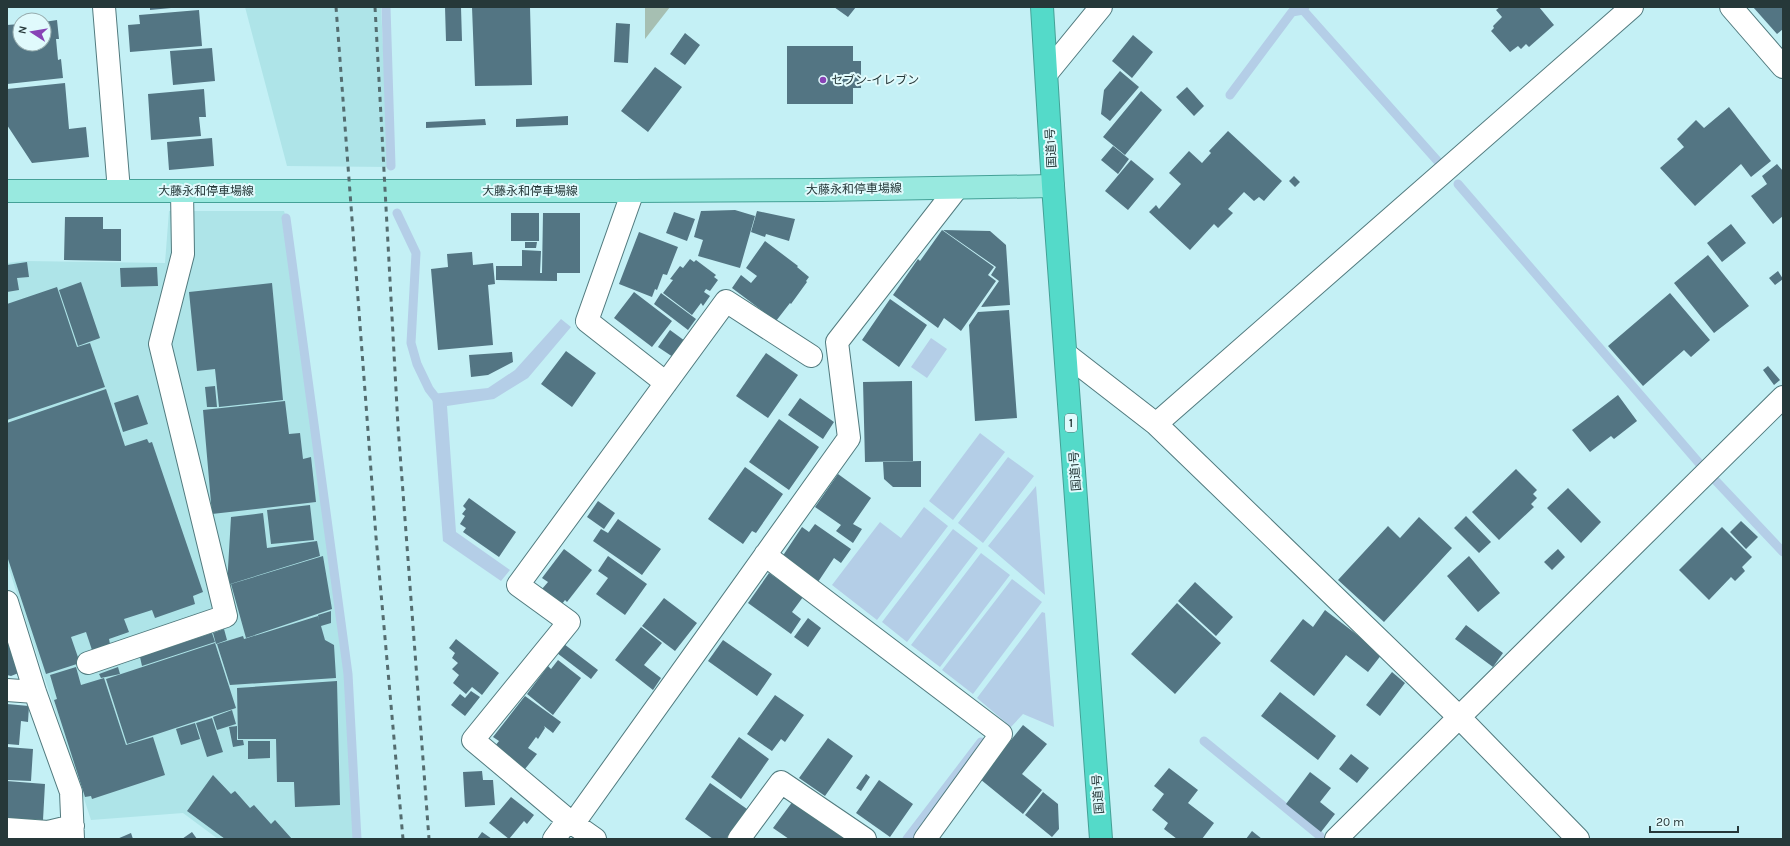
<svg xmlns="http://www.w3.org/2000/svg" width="1790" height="846" font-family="Karla,'Noto Sans JP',sans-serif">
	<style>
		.built { fill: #aee4e8 }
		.green { fill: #a6bfb2 }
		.water { fill: #b4cee7 }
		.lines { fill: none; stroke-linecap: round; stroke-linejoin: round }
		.stream { stroke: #b4cee7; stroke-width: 9 }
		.building { fill: #537583 }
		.minor-casing { stroke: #517a7e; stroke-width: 24 }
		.major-casing { stroke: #44a197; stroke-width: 24 }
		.highway-casing { stroke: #44a197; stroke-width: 24 }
		.minor { stroke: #fff; stroke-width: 22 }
		.major { stroke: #98e9df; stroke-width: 22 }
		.highway { stroke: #54dac9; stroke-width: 22 }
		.rail { stroke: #546d70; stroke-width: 3; stroke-dasharray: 5 5; stroke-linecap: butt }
		.poi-dot { fill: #8843b6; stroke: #e0fafc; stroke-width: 1.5 }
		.labels { text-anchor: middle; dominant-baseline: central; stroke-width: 4; stroke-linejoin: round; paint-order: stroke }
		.shield { fill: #e0fafc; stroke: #5e7274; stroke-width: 1 }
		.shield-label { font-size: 11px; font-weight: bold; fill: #263839 }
		.poi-label { font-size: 12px; fill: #263839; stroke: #e0fafc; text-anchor: start }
		.street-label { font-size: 12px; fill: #263839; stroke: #e0fafc }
	</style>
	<rect width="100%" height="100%" fill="#c4f0f5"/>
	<path class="built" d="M245,7H381L389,167L287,166Z
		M169,211H284L286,218L348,674L357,839H218L183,813L91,820L7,563V263L25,261L165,263Z"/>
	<path class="green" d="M645,7H670L645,39Z"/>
	<path class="water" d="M561,319L571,327L528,378L494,399L447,406L456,532L510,570L501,581L443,541L432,394L488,388L515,370Z
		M931,338L947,349L927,378L911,367Z
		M980,433L1005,452L953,520L929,501Z
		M1008,457L1034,476L983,543L958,523Z
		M1036,486L1045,595L988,546Z
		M924,507L948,526L877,620L832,585L880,522L901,538Z
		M953,529L978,548L907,642L882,622Z
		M981,553L1010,575L940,667L911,645Z
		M1012,579L1042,602L973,694L942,670Z
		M1042,612L1045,613L1054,727L1023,714L1011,727L977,698Z"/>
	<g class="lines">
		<path class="stream" d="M386,7L391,166
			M1305,7L1303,10L1442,166
			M1230,95L1292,12L1303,10
			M1458,184L1699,463
			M397,213L416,253L411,343L417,364L429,389L439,402
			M286,218L348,674L357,839
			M1716,481L1783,552
			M1204,741L1320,836
			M907,839L981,742"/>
	</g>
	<path class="building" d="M150,7H171V8L150,10Z
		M445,7H461L462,41H446Z
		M472,7H530L532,85L475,86Z
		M834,7H856L848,17Z
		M1500,7H1539L1554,25L1529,47L1526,44L1521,49L1518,46L1510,52L1491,31L1494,28L1493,26L1502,17L1496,10Z
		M1753,7H1783V29L1777,34Z
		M199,10L202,46L130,52L128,25L140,24L139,15Z
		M57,20L59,39H56L58,60L61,59L63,78L7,84V25L20,24V44H44V22Z
		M616,23L630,24L628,63L614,62Z
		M685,33L700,45L685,65L670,54Z
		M1133,35L1153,52L1132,78L1112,61Z
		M787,46H853V61H861V88H853V104H787Z
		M212,48L215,81L173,85L170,51Z
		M655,67L682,87L648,132L621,111Z
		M1120,71L1139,87L1110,121L1101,114L1104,90Z
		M65,83L69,129L86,127L89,157L32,163L7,125V89Z
		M1187,87L1204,106L1194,116L1176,97Z
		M204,89L206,117H199L201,136L151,140L148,94Z
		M1141,91L1162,110L1125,155L1103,137Z
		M1729,107L1771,161L1751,177L1741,164L1695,206L1660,168L1684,147L1677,139L1696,120L1704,128Z
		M568,116V125L516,127V119Z
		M485,119L486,125L426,128V122Z
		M1228,131L1282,181L1264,201L1259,197L1254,201L1244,192L1228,209L1233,213L1218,228L1214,224L1190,250L1149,212L1156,205L1159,209L1181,184L1169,173L1189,151L1202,163L1211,153L1209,151Z
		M212,138L214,166L169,170L167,142Z
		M1113,146L1129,159L1118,174L1101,160Z
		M1131,160L1154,179L1128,210L1105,191Z
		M1777,164L1783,171V216L1773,224L1751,196L1767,184L1762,176Z
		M1294,176L1300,182L1295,187L1289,181Z
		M735,210L755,216L740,268L698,256L703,240L694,237L701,211Z
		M757,211L795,219L789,241L766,234L765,237L751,232Z
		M674,212L695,219L687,241L666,233Z
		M511,213H539V241H511Z
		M543,213H580V273H557V281L496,280V266H522V250L541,251L540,273H542Z
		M65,217H103V229H121V261L64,260Z
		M1731,224L1746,243L1722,262L1707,243Z
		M942,230L994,267L988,275L996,281L961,331L944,318L938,328L893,295L918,259L920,261Z
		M943,230L990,231L1006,245L1010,305L981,307L999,281L991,275L996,267Z
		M639,232L678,247L667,275L663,274L657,290L655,289L652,297L619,284Z
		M765,241L798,266L797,267L809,277L806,281L807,282L791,304L790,303L776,321L732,288L741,275L751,283L757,276L746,268Z
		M525,242H537L536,248H525Z
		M472,252L473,265L493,263L495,284L488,285L493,345L438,350L431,269L448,267L447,254Z
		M1708,255L1749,306L1714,333L1674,283Z
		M690,259L694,262L696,260L716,275L714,277L718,280L710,291L706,289L704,292L710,296L703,306L701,303L692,315L663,293L673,280L670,279L680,266L683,268Z
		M27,262L29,277L17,278L19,290L7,292V265Z
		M157,267L158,286L121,287L120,268Z
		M1778,271L1783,279L1775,285L1769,278Z
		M81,282L100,338L78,346L59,290Z
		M272,283L283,400L219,407L215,369L197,371L189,292Z
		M57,287L77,347L90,343L105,387L7,420V304Z
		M634,292L672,321L652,347L614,318Z
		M661,293L696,319L688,330L654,304Z
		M1670,293L1710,340L1691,357L1684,350L1643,386L1608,346Z
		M890,299L927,325L899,367L862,340Z
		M1009,310L1017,418L975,421L969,325L978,312Z
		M670,330L685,341L673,357L658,347Z
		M566,351L596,373L572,407L541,384Z
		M512,352L513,362L488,375L471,377L469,355Z
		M766,353L798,375L768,418L736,396Z
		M1768,366L1780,380L1774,385L1763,370Z
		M912,381L913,461L865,462L863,382Z
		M215,386L217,407H207L205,387Z
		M106,389L125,446L147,439L149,443L152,442L203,592L193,596L195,604L155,618L152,610L124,619L129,632L109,639L110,644L92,650L86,632L71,637L80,663L46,674L7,556V423Z
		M138,395L148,424L123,432L114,403Z
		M1618,395L1637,421L1614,439L1611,436L1590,452L1572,430Z
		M800,398L834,422L823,439L788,415Z
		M285,401L289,434L300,433L303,459L311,457L316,502L212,514L203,410Z
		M779,419L819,447L789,490L749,462Z
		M921,461V487H893L884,479L883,462Z
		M745,467L783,494L756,533L752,531L743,544L708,519Z
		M1516,469L1537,490L1533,494L1537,498L1531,504L1534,507L1499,540L1472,512Z
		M838,474L871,498L853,524L862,529L853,543L836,531L841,525L815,507Z
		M1568,488L1601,522L1581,543L1547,508Z
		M469,498L516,532L499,557L463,532L466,528L460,524L465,516L462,514L466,509L463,506Z
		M598,501L615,513L604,529L587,517Z
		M310,505L314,540L271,544L267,510Z
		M263,513L267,548L317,541L320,556L227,585L231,517Z
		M1466,516L1491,542L1479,553L1454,528Z
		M1419,517L1452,548L1384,622L1338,580L1388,526L1400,538Z
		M618,519L661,549L642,575L593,541L601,529L608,533Z
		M1741,521L1758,537L1746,549L1730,532Z
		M815,524L851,549L841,563L834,558L818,582L782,557L802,527L809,532Z
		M1722,527L1752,557L1742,567L1745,571L1735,581L1731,577L1709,600L1679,570Z
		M564,549L592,570L567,602L565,600L562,604L542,589L548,582L542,578Z
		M1558,549L1565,557L1552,570L1544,562Z
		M323,556L332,609L246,638L231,584Z
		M608,556L647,584L625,615L596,594L608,578L598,571Z
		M1469,556L1500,593L1478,612L1447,576Z
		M769,573L803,597L792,612L801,619L791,634L748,603Z
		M1195,582L1233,617L1216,636L1178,601Z
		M664,598L697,623L675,651L642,626Z
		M1177,603L1221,643L1175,694L1131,654Z
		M1325,610L1382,654L1368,672L1346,655L1314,696L1270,661L1303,619L1313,627Z
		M331,611V623L321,626L325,640L334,645L336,678L230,685L217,644L243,636L244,639L318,616L319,621L318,615Z
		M808,618L821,628L808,647L794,637Z
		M1466,625L1503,653L1493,667L1455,639Z
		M641,627L662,643L644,665L661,678L653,690L615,660Z
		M224,629L227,640L216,644L213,633Z
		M212,633L215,642L142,666L140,657Z
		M7,637L21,672L11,676L7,675Z
		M456,639L499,673L482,695L472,687L466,694L453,683L459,675L452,669L458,663L452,658L455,653L449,648Z
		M723,640L772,674L757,696L708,661Z
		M215,643L236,708L127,744L106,679Z
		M564,644L598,670L591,679L557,653Z
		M558,660L581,678L553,715L527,694L548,666L551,669Z
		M76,667L81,685L104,678L126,745L153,737L165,775L92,799L91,796L85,797L54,700L57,699L50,675Z
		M118,667L120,674L101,678L99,674Z
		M1392,672L1405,683L1380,716L1366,705Z
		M337,681L340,805L295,807L294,782H277L276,739H238L237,688Z
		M471,691L480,697L465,716L451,705L460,694L465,698Z
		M1280,692L1336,736L1318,760L1261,716Z
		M775,695L804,715L785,742L781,739L772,751L747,734Z
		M525,696L561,722L553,733L544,726L545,728L538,739L536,737L528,748L537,754L525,769L495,746L499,741L493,737Z
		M7,704L29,706L28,722L21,721L19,745L7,744Z
		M232,710L236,724L217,730L213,717Z
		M212,718L223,752L207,757L196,723Z
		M195,723L200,739L181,745L176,729Z
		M1023,725L1047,744L1022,774L1042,790L1023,814L980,779Z
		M237,726V740H243L244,745L233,747L229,727Z
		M739,737L769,759L741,799L711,777Z
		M828,738L853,756L825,796L799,778Z
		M248,741H270V758L248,759Z
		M7,747L33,749L31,781L7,780Z
		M1351,754L1369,768L1357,783L1339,769Z
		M1169,768L1198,790L1188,803L1214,823L1202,839H1177L1164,829L1168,823L1152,810L1164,794L1154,786Z
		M482,771L483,780H493L495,805L465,807L463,772Z
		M1310,772L1331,788L1320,802L1335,814L1321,832L1286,804Z
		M866,774L870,777L861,791L856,788Z
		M213,775L231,794L235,791L250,808L254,805L271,824L275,820L292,839H225L187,811Z
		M879,780L913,804L890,837L856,813Z
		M7,781L45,784L43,820L7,818Z
		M710,783L747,809L726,839H713L685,819Z
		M1043,792L1058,804L1059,829L1052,837L1025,815Z
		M511,797L534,815L527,824L524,821L509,839L489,823Z
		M793,801L843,837L841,839H789L773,828Z
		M1252,831L1262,839H1246Z
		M192,832L197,839H182Z
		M482,832L492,839H477Z
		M131,833L133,839H117Z"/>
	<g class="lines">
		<defs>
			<path id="minor" d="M104,7L119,191
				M1731,7L1783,67
				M1047,73L1101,7
				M633,191L587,321L666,383
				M1067,355L1156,424L1459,717L1578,839
				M1156,424L1632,7
				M765,555L1001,734L925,839
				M7,602L35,692L71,792L73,839
				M88,663L226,616L160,344L183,254L182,191
				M7,690L35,692
				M573,824L849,438L837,342L957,188
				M7,829L48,832L73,826
				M554,839L568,820
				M595,839L568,820L473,740L569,622L518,585L726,301L811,356
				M739,839L781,782L865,839
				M1336,839L1783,397"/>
			<path id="major" d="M7,191H633L822,190L1053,186"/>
			<path id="highway" d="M1042,7L1053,186L1101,839"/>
		</defs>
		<use href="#minor" class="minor-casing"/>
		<use href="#major" class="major-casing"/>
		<use href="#highway" class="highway-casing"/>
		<use href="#minor" class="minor"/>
		<use href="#major" class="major"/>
		<use href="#highway" class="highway"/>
		<path class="rail" d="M336,7L376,537L403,839
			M375,7L398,426L429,839"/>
	</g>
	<circle class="poi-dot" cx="823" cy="80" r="4"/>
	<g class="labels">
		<rect class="shield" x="1065" y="414" width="12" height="18" rx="3"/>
		<g class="shield-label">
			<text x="1071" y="423">1</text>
		</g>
		<g class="poi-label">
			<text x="831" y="80">セブン-イレブン</text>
		</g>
		<g class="street-label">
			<text transform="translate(1051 148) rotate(-93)">国道1号</text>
			<text transform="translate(854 189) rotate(-1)">大藤永和停車場線</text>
			<text x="206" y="191">大藤永和停車場線</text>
			<text x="530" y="191">大藤永和停車場線</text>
			<text transform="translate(1075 471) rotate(-94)">国道1号</text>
			<text transform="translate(1098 794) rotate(-94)">国道1号</text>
		</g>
	</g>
	<rect width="1790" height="846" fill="none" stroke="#263839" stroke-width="16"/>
	<g transform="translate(32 32) rotate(282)"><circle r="19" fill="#e0fafc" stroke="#96acae"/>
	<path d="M0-3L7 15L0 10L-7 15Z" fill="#8843b6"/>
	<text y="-6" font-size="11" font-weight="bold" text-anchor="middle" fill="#263839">N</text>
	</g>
	<path d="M1650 826v6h88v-6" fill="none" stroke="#263839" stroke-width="2"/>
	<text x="1656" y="826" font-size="12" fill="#263839" stroke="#e0fafc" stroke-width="3" paint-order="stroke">20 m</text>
</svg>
